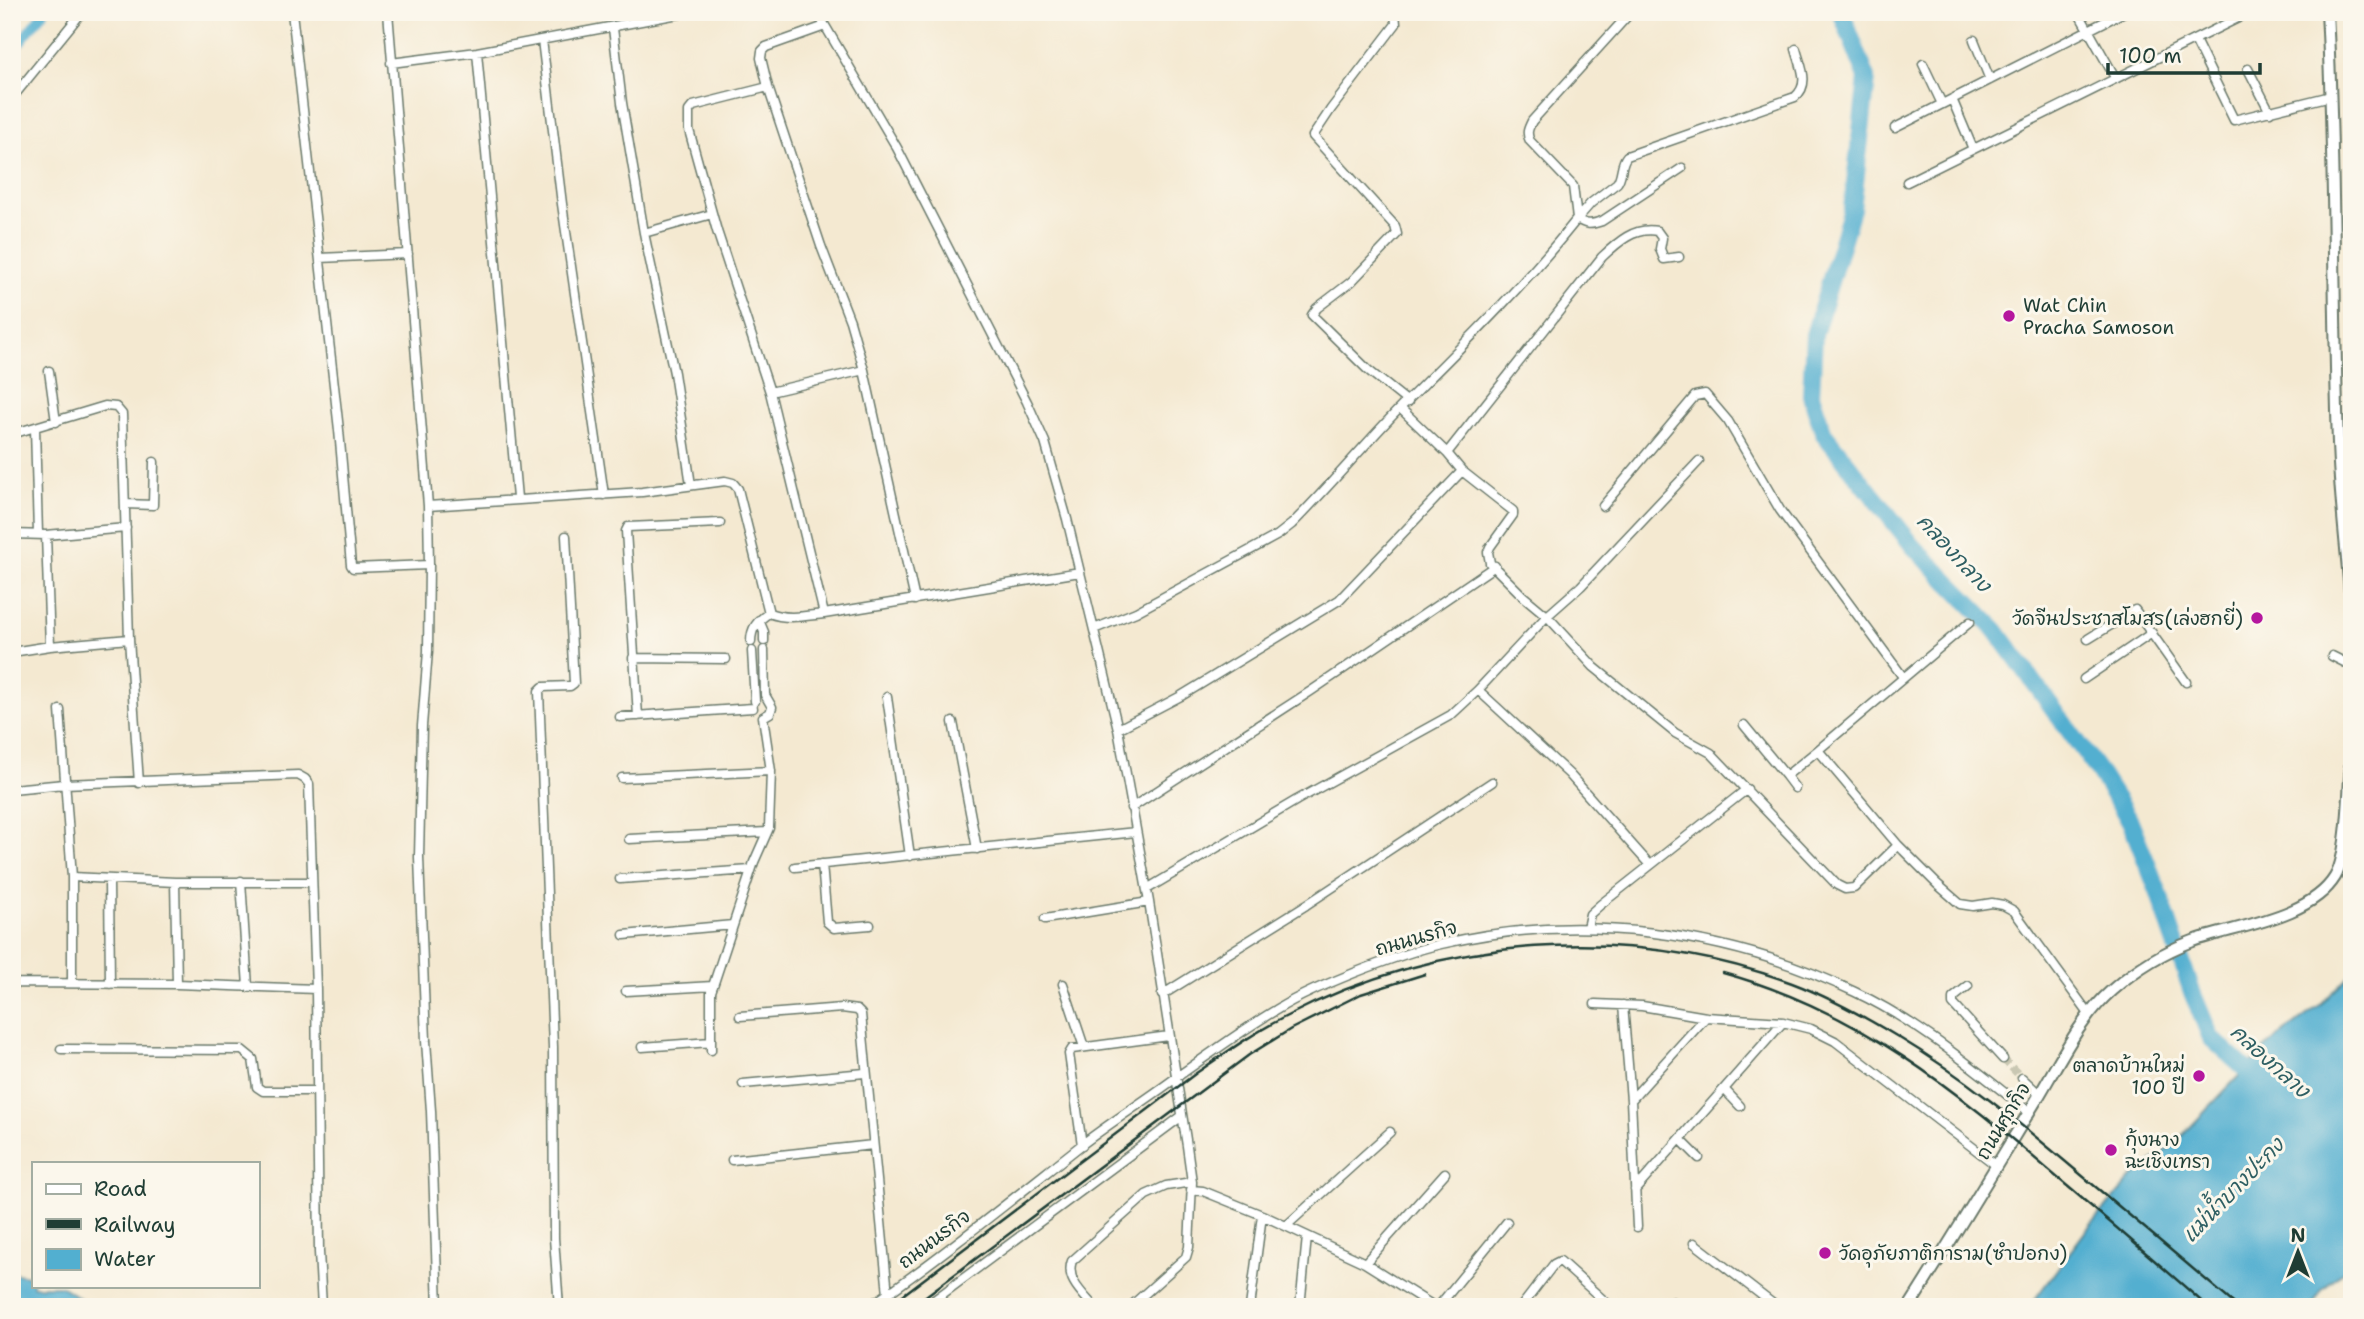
<svg xmlns="http://www.w3.org/2000/svg" width="2364" height="1319" font-family="'Shantell Sans','Playpen Sans Thai',sans-serif">
	<style>
		.water { fill: #52afd0; stroke: #387682; stroke-width: 2 }
		.lines { fill: none; stroke-linecap: round; stroke-linejoin: round }
		.canal { stroke: #52afd0; stroke-width: 10 }
		.river { stroke: #52afd0; stroke-width: 18 }
		.street-tunnel { stroke: #c9c7b2; stroke-width: 8; stroke-dasharray: 8 4; stroke-linecap: butt }
		.street-casing { stroke: #6a796b; stroke-width: 11 }
		.secondary-casing { stroke: #6a796b; stroke-width: 14 }
		.street { stroke: #fff; stroke-width: 8 }
		.secondary { stroke: #fff; stroke-width: 10 }
		.rail { stroke: #1f3d34; stroke-width: 2.5 }
		.poi-dot { fill: #b5179e; stroke: #fbf7ec; stroke-width: 2.5 }
		.labels { text-anchor: middle; dominant-baseline: central; stroke-width: 6; stroke-linejoin: round; paint-order: stroke }
		.poi-label { font-size: 19px; fill: #1f3d34; stroke: #fbf7ec; text-anchor: start }
		.street-label { font-size: 19px; fill: #1f3d34; stroke: #fbf7ec }
		.water-label { font-size: 21px; font-style: italic; fill: #2e5f63; stroke: #fbf7ec }
	</style>
	<rect width="100%" height="100%" fill="#fbf7ec"/>
	<filter id="ink" filterUnits="userSpaceOnUse"><feTurbulence type="fractalNoise" baseFrequency=".0143" numOctaves="2"/><feDisplacementMap in="SourceGraphic" scale="14" xChannelSelector="R" yChannelSelector="G"/><feConvolveMatrix kernelMatrix="1 2 1 2 8 2 1 2 1" color-interpolation-filters="sRGB"/></filter>
	<filter id="wash" filterUnits="userSpaceOnUse"><feTurbulence type="fractalNoise" baseFrequency=".00686" numOctaves="4" result="noise"/><feDisplacementMap in="SourceGraphic" scale="28" xChannelSelector="R" yChannelSelector="G"/><feGaussianBlur stdDeviation="1.57" result="paint"/><feColorMatrix in="noise" values="0 0 0 0 0 0 0 0 0 0 0 0 0 0 0 0 0 1.4 0 .05"/><feComposite in="paint" operator="in"/></filter>
	<g filter="url(#wash)">
		<rect width="100%" height="100%" fill="#f4e9d1"/>
		<path class="water" d="M2352,973V1262L2322,1290L2311,1307H2029L2088,1228L2131,1179L2178,1140L2269,1044L2320,1005Z
			M12,1273L33,1277V1286H61L93,1307H12Z"/>
		<g class="lines">
			<path class="canal" d="M12,52L44,12"/>
			<path class="river" d="M1841,12L1867,78L1852,209L1814,335L1811,395L1824,434L1913,546L1996,630L2097,769L2130,821L2158,891L2192,992L2211,1038L2261,1083"/>
		</g>
	</g>
	<g filter="url(#ink)">
		<g class="lines">
			<path class="street-tunnel" d="M2003,1059L2022,1078"/>
			<defs>
				<path id="street" d="M292,12L339,430L351,565L353,568L429,565L428,506L642,492L725,481L733,483L738,489L769,613C787,620 805,616 824,614L1080,572
					M388,12L428,506
					M817,12L897,148L1027,402L1045,442L1067,519L1118,729L1149,902L1187,1146L1192,1182L1189,1247L1186,1257L1130,1307
					M1395,12L1396,24L1331,109L1313,136L1395,226L1397,234L1351,282L1317,308L1312,315L1368,370L1408,402
					M2078,12L2116,79
					M825,26L766,47L762,51L761,58L768,87L821,246L850,321L864,370L915,600
					M613,28L622,103L644,233L674,373L691,485
					M542,40L562,204L604,495
					M1974,40L1990,80
					M2195,40L2234,120L2331,96
					M477,52L517,498
					M391,63L477,52L689,12
					M1923,64L1942,104
					M2248,69L2270,112
					M768,87L693,106L689,111V130L717,231L770,392L824,614
					M12,98L82,12
					M1952,99L1973,149
					M1895,128L2124,12
					M1682,168L1602,221C1591,225 1586,225 1577,219L1591,203L1617,183C1623,175 1620,164 1627,156L1795,97C1811,84 1800,65 1796,49
					M1907,182L2238,18
					M644,233L712,214
					M320,258L408,254
					M49,371L56,422
					M770,392L864,370
					M1400,408L1447,453L1462,471L1513,511V515L1490,547L1488,552L1490,563L1523,596L1547,616L1594,667L1675,733L1711,753L1837,885L1845,889L1854,888L1898,845
					M35,428L38,534
					M12,434L105,406L116,407L122,414L129,639L139,783
					M1447,453L1602,257C1618,242 1634,227 1657,231L1662,238L1660,249L1664,259L1679,257
					M2341,503L2352,500
					M125,504L153,505L154,462
					M1603,506L1695,396L1705,394L1728,421L1780,510L1903,677
					M12,534L46,535L126,528
					M46,535L50,646
					M429,565L428,651L422,726L419,857L426,1041L431,1111L438,1307
					M759,620L764,632V641
					M1970,622L1818,750L1898,845L1937,884L1960,904L1973,906L1992,903L2003,905L2014,911L2089,1014
					M1094,629L1136,612L1278,535L1292,524C1329,487 1362,447 1398,410C1460,348 1522,288 1577,219L1573,186L1530,141C1526,133 1528,129 1532,121L1631,12
					M2088,639L2135,610L2186,682
					M751,642C751,628 757,621 769,613
					M752,651L755,701
					M12,652L50,646L129,639
					M2332,656L2352,666
					M633,658L726,659
					M2084,679L2152,633
					M1478,690L1569,774L1650,865
					M887,697L910,856
					M60,710L72,877V982
					M638,716L626,531L628,527L720,523
					M620,717L753,708
					M763,717L770,713L772,707L765,695L764,650
					M953,722L977,849
					M1744,725L1786,776L1818,750
					M1118,729L1181,696L1339,600L1462,471
					M1786,776L1795,788
					M622,778L771,771
					M12,789L64,784L298,775L305,779L309,784L316,989L319,1252L322,1307
					M1131,808L1311,691L1495,566
					M629,839L767,832
					M822,864L827,922L834,928L870,925
					M795,867L1136,832
					M72,877L175,882H312
					M620,879L751,870
					M109,880L110,984
					M241,881L248,987
					M175,882L177,984
					M1147,889L1297,800L1451,715L1478,690L1547,616L1581,586L1699,461
					M1045,919L1149,902
					M1587,928L1590,914L1600,905L1747,789
					M624,935L733,925
					M12,971V993
					M12,983L177,984L316,989
					M1063,984L1084,1047
					M1968,986L1953,998V1004L2003,1059
					M626,991L713,986
					M1162,995L1306,905L1492,782
					M1595,1004L1642,1006L1706,1017L1783,1022L1811,1029L1835,1041L1997,1166
					M1623,1005L1631,1100L1637,1227
					M740,1016L842,1008L857,1010L861,1014L888,1294
					M642,1047L711,1042
					M61,1049L242,1050L253,1059L257,1087L263,1091H317
					M711,1050V992L754,862L769,828L771,771L763,717
					M2022,1078L2040,1095
					M743,1084L865,1073
					M1724,1089L1740,1106
					M1631,1100L1706,1017
					M1680,1139L1699,1158
					M1082,1145L1069,1054L1072,1049L1169,1036
					M732,1160L873,1145
					M1191,1190L1203,1191L1262,1215L1365,1263L1435,1307
					M1635,1190L1783,1022
					M1286,1226L1390,1132
					M1694,1243L1777,1307
					M1365,1263L1445,1173
					M1673,1302L1680,1307
					M559,1307L554,1238L553,1047L539,691L543,687L570,686L574,683L566,536
					M869,1307C942,1256 1010,1201 1080,1146C1111,1122 1145,1101 1177,1077C1210,1054 1242,1030 1276,1010C1300,995 1327,984 1354,973C1382,962 1411,951 1441,944C1579,911 1728,931 1855,992C1919,1022 1974,1069 2029,1112
					M925,1307L1182,1116
					M1094,1307C1083,1294 1065,1279 1072,1261L1146,1195L1166,1186L1192,1182
					M1250,1307L1262,1215
					M1300,1307L1307,1237
					M1438,1307L1507,1222
					M1521,1307L1554,1264L1560,1261L1611,1307"/>
				<path id="secondary" d="M2327,12C2335,156 2333,299 2338,443C2340,502 2348,559 2352,618
					M1909,1307C1953,1238 1995,1168 2037,1099C2060,1061 2079,1019 2112,990C2136,969 2163,952 2193,941C2236,926 2310,918 2335,877C2351,851 2350,754 2352,720"/>
			</defs>
			<use href="#street" class="street-casing"/>
			<use href="#secondary" class="secondary-casing"/>
			<use href="#street" class="street"/>
			<use href="#secondary" class="secondary"/>
			<path class="rail" d="M1723,973C1856,1009 1956,1090 2059,1179C2109,1221 2159,1264 2208,1307
				M887,1307L1195,1074C1224,1054 1253,1033 1285,1017C1441,936 1627,922 1792,983C1829,997 1865,1017 1898,1037C1963,1076 2021,1124 2079,1173C2132,1217 2185,1262 2238,1307
				M911,1307L1249,1055L1291,1029L1361,994L1425,974"/>
		</g>
	</g>
	<g class="poi-dot">
		<circle cx="2009" cy="316" r="7"/>
		<circle cx="2257" cy="618" r="7"/>
		<circle cx="2199" cy="1076" r="7"/>
		<circle cx="2111" cy="1150" r="7"/>
		<circle cx="1825" cy="1253" r="7"/>
	</g>
	<g class="labels">
		<g class="poi-label">
			<text x="2023" y="305">Wat Chin<tspan x="2023" dy="22">Pracha Samoson</tspan></text>
			<text x="2243" y="618" text-anchor="end">วัดจีนประชาสโมสร(เล่งฮกยี่)</text>
			<text x="2185" y="1065" text-anchor="end">ตลาดบ้านใหม่<tspan x="2185" dy="22">100 ปี</tspan></text>
			<text x="2125" y="1139">กุ้งนาง<tspan x="2125" dy="22">ฉะเชิงเทรา</tspan></text>
			<text x="1839" y="1253">วัดอุภัยภาติการาม(ซำปอกง)</text>
		</g>
		<g class="street-label">
			<text transform="translate(1416 938) rotate(-16)">ถนนนรกิจ</text>
			<text transform="translate(2003 1121) rotate(-59)">ถนนศุภกิจ</text>
			<text transform="translate(934 1239) rotate(-37)">ถนนนรกิจ</text>
		</g>
		<g class="water-label">
			<text transform="translate(1954 553) rotate(47)">คลองกลาง</text>
			<text transform="translate(2270 1061) rotate(42)">คลองกลาง</text>
			<text transform="translate(2233 1190) rotate(-46)">แม่น้ำบางปะกง</text>
		</g>
	</g>
	<rect width="2364" height="1319" fill="none" stroke="#fbf7ec" stroke-width="42"/>
	<rect x="32" y="1162" width="228" height="126" fill="#fbf7ec" stroke="#a3ada2" stroke-width="2"/>
	<rect x="46" y="1184" width="35" height="10" fill="#ffffff" stroke="#a3ada2" stroke-width="2"/>
	<text x="94" y="1196" font-size="21" fill="#1f3d34">Road</text>
	<rect x="46" y="1219" width="35" height="10" fill="#1f3d34" stroke="#a3ada2" stroke-width="2"/>
	<text x="94" y="1232" font-size="21" fill="#1f3d34">Railway</text>
	<rect x="46" y="1249" width="35" height="21" fill="#52afd0" stroke="#a3ada2" stroke-width="2"/>
	<text x="94" y="1266" font-size="21" fill="#1f3d34">Water</text>
	<g transform="translate(2298 1252)" stroke="#fbf7ec" stroke-width="5" paint-order="stroke">
	<path d="M0-5L12 26L0 18L-12 26Z" fill="#1f3d34"/>
	<text y="-10" font-size="19" font-weight="bold" text-anchor="middle" fill="#1f3d34">N</text>
	</g>
	<path d="M2108 63v10h152v-10" fill="none" stroke="#1f3d34" stroke-width="3.5"/>
	<text x="2119" y="63" font-size="21" fill="#1f3d34" stroke="#fbf7ec" stroke-width="5" paint-order="stroke">100 m</text>
</svg>
